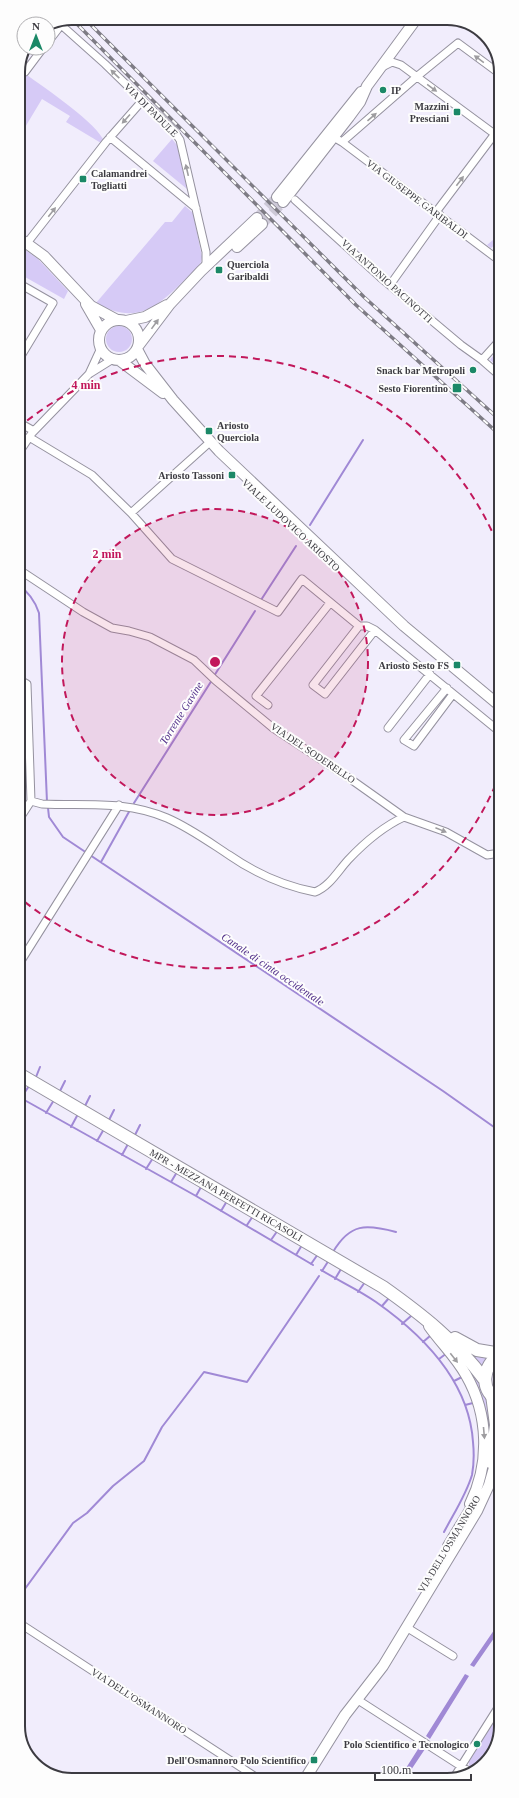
<svg xmlns="http://www.w3.org/2000/svg" width="519" height="1798" font-family="Georgia,serif">
	<style>
		.green { fill: #d6caf6 }
		.water { fill: #a089d5 }
		.lines { fill: none; stroke-linecap: round; stroke-linejoin: round }
		.stream { stroke: #a089d5; stroke-width: 2 }
		.secondary-tunnel { stroke: #cdc9d7; stroke-width: 10; stroke-dasharray: 10 5; stroke-linecap: butt }
		.street-casing { stroke: #95929f; stroke-width: 9 }
		.secondary-casing { stroke: #95929f; stroke-width: 12 }
		.primary-casing { stroke: #95929f; stroke-width: 14 }
		.street { stroke: #fff; stroke-width: 7 }
		.secondary { stroke: #fff; stroke-width: 10 }
		.primary { stroke: #fff; stroke-width: 12 }
		.rail-casing { stroke: #7e7c85; stroke-width: 3.5 }
		.rail { stroke: #fdfdfd; stroke-width: 2; stroke-dasharray: 6; stroke-linecap: butt }
		.oneway { fill: #9e9da0 }
		.ring { fill: none; stroke: #c2185b; stroke-width: 2; stroke-dasharray: 7 5 }
		.poi-dot { fill: #1b8867; stroke: #fdfdfd; stroke-width: 1.5 }
		.labels { text-anchor: middle; dominant-baseline: central; stroke-width: 4; stroke-linejoin: round; paint-order: stroke }
		.poi-label { font-size: 10px; font-weight: bold; fill: #3c3b41; stroke: #fdfdfd; text-anchor: end }
		.street-label { font-size: 10px; fill: #3c3b41; stroke: #fdfdfd }
		.water-label { font-size: 11px; font-style: italic; fill: #512f89; stroke: #fdfdfd }
		.rim { fill: none; stroke: #3c3b41; stroke-width: 2 }
		.centre { fill: #c2185b; stroke: #fdfdfd; stroke-width: 2 }
		.ring-label { font-size: 12px; text-anchor: middle; font-weight: bold; fill: #c2185b; stroke: #fdfdfd; stroke-width: 4; stroke-linejoin: round; paint-order: stroke }
	</style>
	<rect width="100%" height="100%" fill="#f1edfc"/>
	<path class="green" d="M19,69C41,86 90,117 103,139L101,143L66,122L70,116L42,99L18,139Z
		M172,139L177,145L187,189L153,161Z
		M185,206L193,213L202,257L201,262L197,268C165,298 143,330 96,303L165,222H172Z
		M500,234V241L491,248L487,245Z
		M18,245L38,259L68,291L64,299L18,273Z
		M106 339a13 13 0 1 1 26 0a13 13 0 1 1-26 0Z
		M500,347V364L499,367L490,360Z
		M465,1347L489,1356L482,1369Z
		M453,1349C469,1367 487,1386 490,1411C492,1426 490,1443 490,1458L486,1430Z
		M501,1362V1393C490,1385 490,1371 501,1362Z
		M501,1711C501,1732 493,1759 474,1769L469,1766V1761Z"/>
	<path class="water" d="M501,1620V1628L474,1667L470,1665Z
		M465,1674L469,1676L430,1739L426,1736Z
		M420,1746L425,1749L405,1779H399Z"/>
	<g class="lines">
		<path class="stream" d="M310,525L363,440
			M18,585C29,592 35,601 39,613L47,802
			M261,600L296,546
			M214,676L255,611
			M134,803L212,680
			M48,808L49,817L63,837L443,1091L501,1132
			M101,862L130,810
			M36,1077L40,1067
			M60,1091L65,1081
			M19,1097L196,1196L313,1265
			M21,1098L29,1086
			M85,1106L90,1096
			M46,1113L54,1100
			M109,1120L114,1110
			M71,1127L78,1114
			M135,1135L140,1125
			M97,1141L104,1129
			M122,1155L128,1144
			M146,1169L153,1158
			M171,1182L177,1172
			M196,1196L201,1187
			M221,1211L227,1201
			M247,1225L253,1216
			M271,1240L278,1230
			M333,1252C350,1223 366,1224 396,1232
			M296,1255L302,1245
			M311,1264L318,1254
			M321,1270C339,1281 359,1290 376,1302C423,1335 469,1381 473,1442C474,1452 474,1464 472,1475C466,1495 454,1513 444,1532
			M322,1271L329,1260
			M335,1279L341,1269
			M358,1292L365,1282
			M382,1306L389,1298
			M402,1324L411,1316
			M423,1342L430,1336
			M439,1359L447,1353
			M454,1381L462,1377
			M465,1405L473,1403
			M19,1597L73,1523L87,1513L113,1486L144,1461L162,1427L204,1372L247,1382L319,1276"/>
		<path class="secondary-tunnel" d="M257,218L277,197
			M262,224L283,202"/>
		<defs>
			<path id="street" d="M59,23L105,64L174,131L180,140L206,252V266
				M48,42L61,25
				M384,66L392,62L401,65L500,138
				M25,72L43,48
				M330,135L342,142L500,261
				M110,137L196,208
				M342,142L420,74L458,43L500,74
				M295,200L380,277L461,345L482,360
				M436,212L500,127
				M27,243L106,142L142,101
				M18,283L53,303L18,361
				M390,285L440,215
				M500,340L482,360L498,374L500,372
				M89,374L113,359
				M18,422L34,431
				M18,436L26,441
				M29,437L92,475L131,513
				M210,442L131,513L172,559L278,612L302,579L359,626H367L375,630L500,732
				M18,454L32,433L89,374L101,348
				M18,569L83,612L112,628L129,631L150,637L194,660L215,680L273,728L349,778L404,817
				M359,626L313,685L325,694L375,630
				M18,679L27,684L31,801
				M447,688L404,740L414,746L453,694
				M268,705L256,696L330,603
				M388,728L430,674
				M31,801L42,804C86,806 125,800 167,818C190,828 209,842 229,855C255,873 284,886 315,892C329,887 338,871 348,860C365,842 382,827 404,817L446,832L487,855L500,853
				M498,807L500,804
				M18,821L31,801
				M19,964L119,805
				M19,1623L259,1779
				M406,1627L453,1656
				M358,1700L470,1772
				M453,1779L501,1703"/>
			<path id="secondary" d="M277,197L361,92
				M283,202L349,117L360,102L367,86L417,18
				M18,237L44,256L91,306L117,320
				M237,247L262,224
				M86,304L101,330
				M99 340a20 20 0 1 1 40 0a20 20 0 1 1-40 0Z
				M126,321L145,317L167,305
				M139,345L170,304L201,271L257,218
				M137,349L145,364L173,400L219,451L404,626L500,706
				M119,360L163,393
				M429,1326C441,1343 456,1357 466,1375C489,1415 490,1464 470,1504
				M490,1463L495,1425L491,1395
				M448,1546L476,1500
				M305,1779L345,1715L383,1666L477,1511L489,1485L501,1443"/>
			<path id="primary" d="M19,1074L383,1287C421,1314 457,1342 484,1379
				M455,1338L477,1350L501,1354
				M501,1354C481,1365 479,1393 501,1402"/>
		</defs>
		<use href="#street" class="street-casing"/>
		<use href="#secondary" class="secondary-casing"/>
		<use href="#primary" class="primary-casing"/>
		<use href="#street" class="street"/>
		<use href="#secondary" class="secondary"/>
		<use href="#primary" class="primary"/>
		<defs>
			<path id="rail" d="M71,18L356,305L500,435
				M84,18L364,297L500,420"/>
		</defs>
		<use href="#rail" class="rail-casing"/>
		<use href="#rail" class="rail"/>
	</g>
	<defs><path id="oneway-solid" d="M-6-.8H1V-3.2L6.5 0L1 3.2V.8H-6Z"/></defs>
	<g class="oneway">
		<use href="#oneway-solid" transform="translate(479 59) rotate(-144)"/>
		<use href="#oneway-solid" transform="translate(115 74) rotate(-136)"/>
		<use href="#oneway-solid" transform="translate(432 88) rotate(36)"/>
		<use href="#oneway-solid" transform="translate(372 117) rotate(-41)"/>
		<use href="#oneway-solid" transform="translate(126 119) rotate(132)"/>
		<use href="#oneway-solid" transform="translate(187 170) rotate(-103)"/>
		<use href="#oneway-solid" transform="translate(460 181) rotate(-53)"/>
		<use href="#oneway-solid" transform="translate(52 212) rotate(-52)"/>
		<use href="#oneway-solid" transform="translate(155 324) rotate(-54)"/>
		<use href="#oneway-solid" transform="translate(441 830) rotate(22)"/>
		<use href="#oneway-solid" transform="translate(454 1358) rotate(52)"/>
		<use href="#oneway-solid" transform="translate(484 1433) rotate(85)"/>
	</g>
	<circle cx="215" cy="662" r="153" fill="#c2185b" fill-opacity=".12"/>
	<g class="ring">
		<circle cx="215" cy="662" r="153"/>
		<path d="M500 774A306 306 0 0 1 20 898M18 428A306 306 0 0 1 500 550"/>
	</g>
	<g class="poi-dot">
		<circle cx="383" cy="90" r="4"/>
		<rect x="453" y="108" width="8" height="8" rx="2"/>
		<rect x="79" y="175" width="8" height="8" rx="2"/>
		<rect x="215" y="266" width="8" height="8" rx="2"/>
		<circle cx="473" cy="370" r="4"/>
		<rect x="452" y="383" width="10" height="10" rx="2"/>
		<rect x="205" y="427" width="8" height="8" rx="2"/>
		<rect x="228" y="471" width="8" height="8" rx="2"/>
		<rect x="453" y="661" width="8" height="8" rx="2"/>
		<circle cx="477" cy="1744" r="4"/>
		<rect x="310" y="1756" width="8" height="8" rx="2"/>
	</g>
	<g class="labels">
		<g class="poi-label">
			<text x="391" y="90" text-anchor="start">IP</text>
			<text x="449" y="106">Mazzini<tspan x="449" dy="12">Presciani</tspan></text>
			<text x="91" y="173" text-anchor="start">Calamandrei<tspan x="91" dy="12">Togliatti</tspan></text>
			<text x="227" y="264" text-anchor="start">Querciola<tspan x="227" dy="12">Garibaldi</tspan></text>
			<text x="465" y="370">Snack bar Metropoli</text>
			<text x="448" y="388">Sesto Fiorentino</text>
			<text x="217" y="425" text-anchor="start">Ariosto<tspan x="217" dy="12">Querciola</tspan></text>
			<text x="224" y="475">Ariosto Tassoni</text>
			<text x="449" y="665">Ariosto Sesto FS</text>
			<text x="469" y="1744">Polo Scientifico e Tecnologico</text>
			<text x="306" y="1760">Dell'Osmannoro Polo Scientifico</text>
		</g>
		<g class="street-label">
			<text transform="translate(151 110) rotate(45)">VIA DI PADULE</text>
			<text transform="translate(417 199) rotate(37)">VIA GIUSEPPE GARIBALDI</text>
			<text transform="translate(387 281) rotate(42)">VIA ANTONIO PACINOTTI</text>
			<text transform="translate(291 525) rotate(43)">VIALE LUDOVICO ARIOSTO</text>
			<text transform="translate(313 753) rotate(34)">VIA DEL SODERELLO</text>
			<text transform="translate(226 1195) rotate(30)">MPR - MEZZANA PERFETTI RICASOLI</text>
			<text transform="translate(449 1544) rotate(-59)">VIA DELL'OSMANNORO</text>
			<text transform="translate(139 1701) rotate(33)">VIA DELL'OSMANNORO</text>
		</g>
		<g class="water-label">
			<text transform="translate(181 713) rotate(-58)">Torrente Gavine</text>
			<text transform="translate(273 969) rotate(34)">Canale di cinta occidentale</text>
		</g>
	</g>
	<path d="M0 0H519V1798H0ZM72 25H447A47 47 0 0 1 494 72V1726A47 47 0 0 1 447 1773H72A47 47 0 0 1 25 1726V72A47 47 0 0 1 72 25Z" fill="#fdfdfd" fill-rule="evenodd"/>
	<path class="rim" d="M72 25H447A47 47 0 0 1 494 72V1726A47 47 0 0 1 447 1773H72A47 47 0 0 1 25 1726V72A47 47 0 0 1 72 25Z"/>
	<circle cx="215" cy="662" r="6" class="centre"/>
	<g class="ring-label">
		<text x="86" y="389">4 min</text>
		<text x="107" y="558">2 min</text>
	</g>
	<g transform="translate(36 36)"><circle r="19" fill="#fdfdfd" stroke="#b0afb2"/>
	<path d="M0-3L7 15L0 10L-7 15Z" fill="#1b8867"/>
	<text y="-6" font-size="11" font-weight="bold" text-anchor="middle" fill="#3c3b41">N</text>
	</g>
	<path d="M375 1774v6h96v-6" fill="none" stroke="#3c3b41" stroke-width="2"/>
	<text x="381" y="1774" font-size="12" fill="#3c3b41" stroke="#fdfdfd" stroke-width="3" paint-order="stroke">100 m</text>
</svg>
